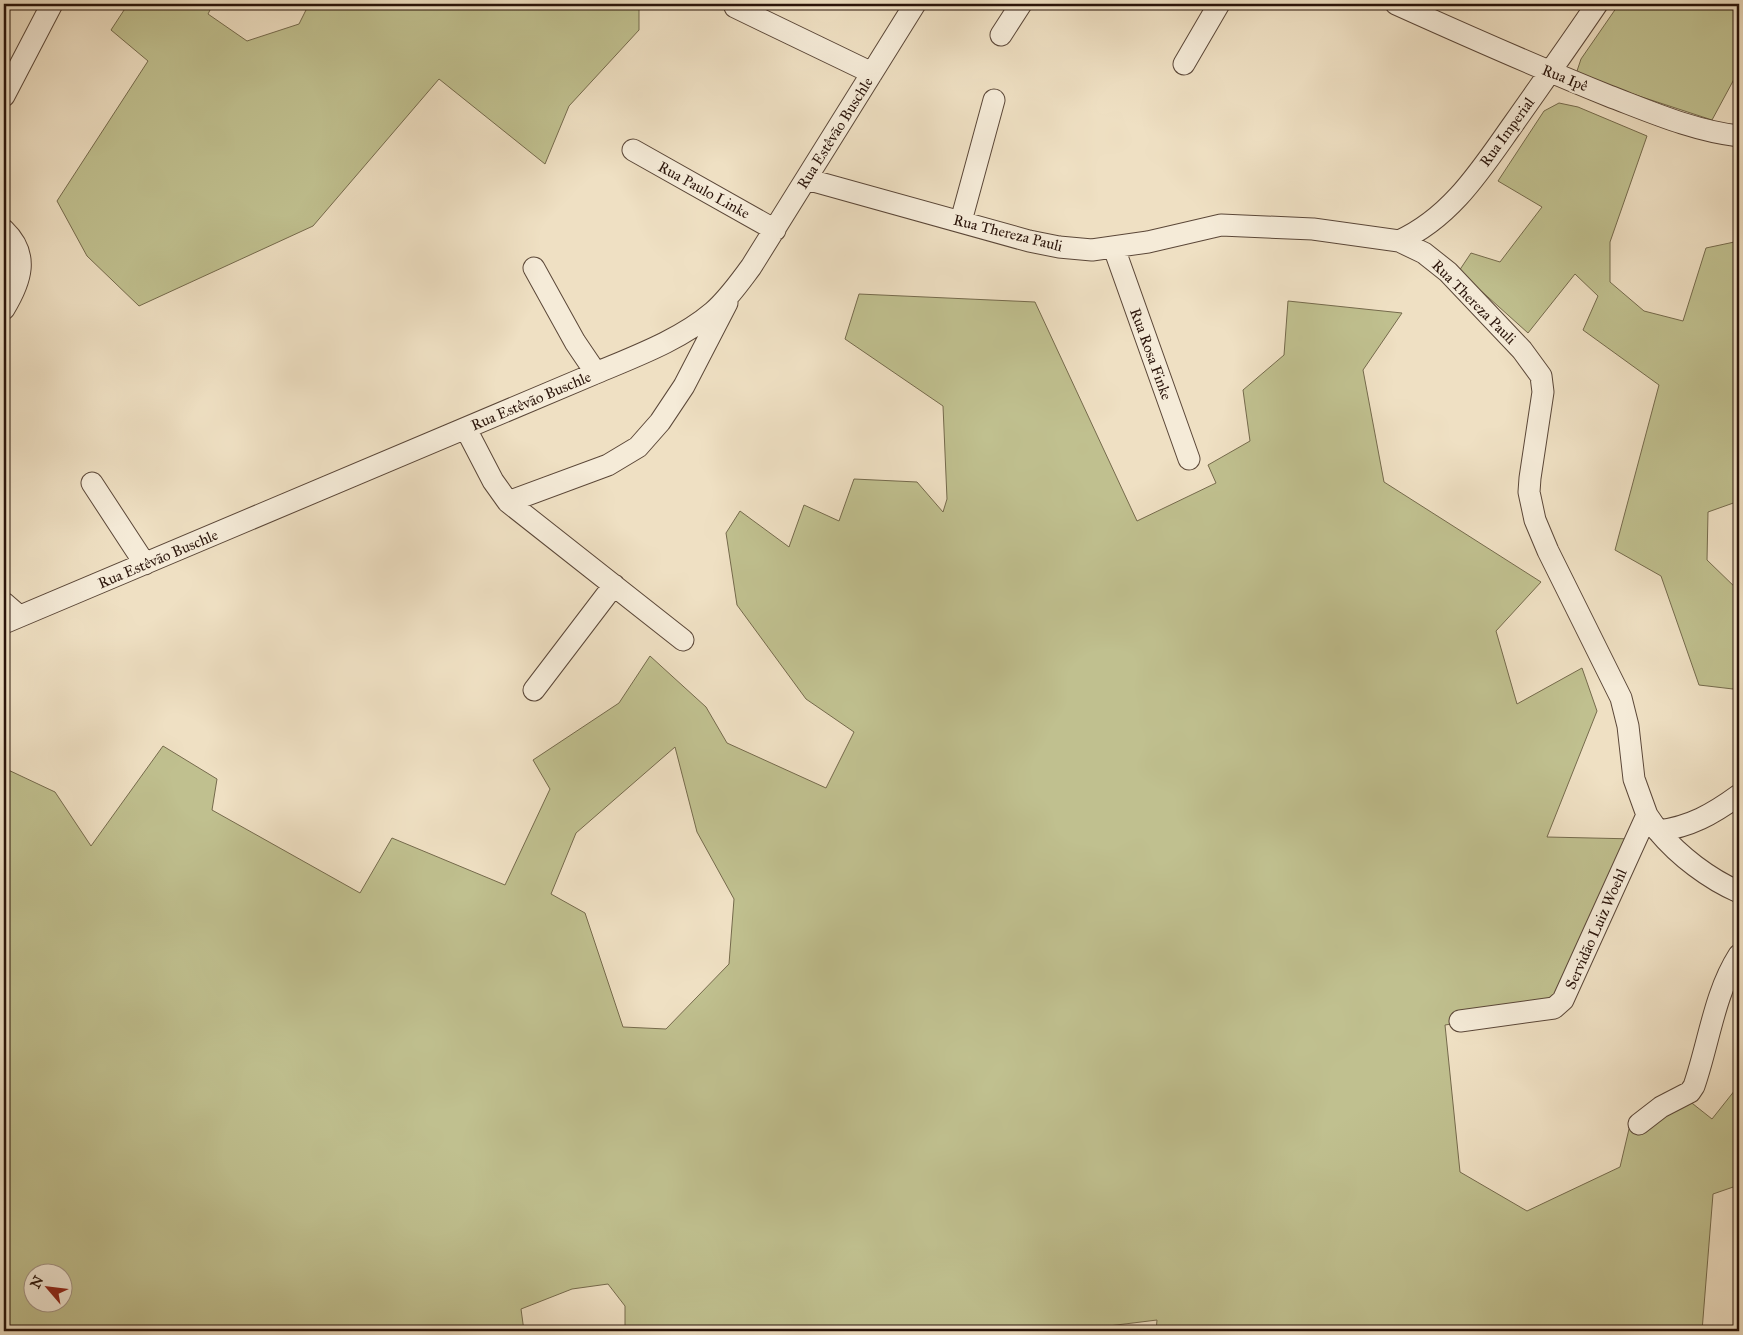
<svg xmlns="http://www.w3.org/2000/svg" width="1743" height="1335" font-family="'IM FELL Great Primer',serif">
	<style>
		.green { fill: #c0c08f; stroke: #756a4c; fill-rule: evenodd }
		.lines { fill: none; stroke-linecap: round; stroke-linejoin: round }
		.minor-casing { stroke: #5b4738; stroke-width: 23 }
		.minor { stroke: #f5ebd8; stroke-width: 21 }
		.labels { text-anchor: middle; dominant-baseline: central; stroke-width: 4.5; stroke-linejoin: round; paint-order: stroke }
		.street-label { font-size: 15px; fill: #2a140a; stroke: #f5ebd8 }
	</style>
	<rect width="100%" height="100%" fill="#efe0c3"/>
	<filter id="stains"><feTurbulence type="fractalNoise" baseFrequency=".004" numOctaves="4"/><feColorMatrix values="0 0 0 0 .2 0 0 0 0 .09 0 0 0 0 .02 0 0 0 .5 -.17"/></filter>
	<radialGradient id="worn" r=".72"><stop offset=".6" stop-color="#630" stop-opacity="0"/><stop offset="1" stop-color="#630" stop-opacity=".3"/></radialGradient>
	<path class="green" d="M128,4H213L208,14L247,41L299,24L309,4H639V30L569,106L545,164L439,79L313,226L139,306L87,256L57,201L148,61L111,30Z
		M1619,4H1739V70L1712,120L1587,79L1577,71L1581,59Z
		M1559,103L1578,107L1647,136L1610,242V282L1644,311L1683,321L1706,248L1739,241V501L1708,512L1707,560L1739,591V679L1733,689L1699,685L1661,576L1615,550L1659,385L1583,330L1598,296L1575,274L1528,333L1459,271L1471,253L1500,262L1542,207L1498,181L1544,111Z
		M859,294L1035,302L1137,521L1216,483L1208,465L1250,441L1243,390L1284,355L1288,301L1402,313L1363,370L1384,482L1541,582L1496,631L1517,704L1582,668L1597,711L1547,837L1636,839L1554,1008L1445,1025L1460,1172L1527,1211L1620,1167L1629,1129L1683,1096L1712,1119L1739,1085V1185L1713,1194L1702,1331H1156L1157,1320L1068,1331H625V1306L608,1284L572,1289L521,1309L524,1331H4V768L55,792L91,846L163,746L217,779L212,810L360,893L392,838L505,885L550,789L533,760L619,703L650,656L706,707L727,743L826,788L854,732L806,699L737,605L726,533L740,511L789,547L804,505L839,521L854,479L917,482L943,512L947,499L943,406L845,339ZM675,747L697,832L734,899L729,964L666,1029L623,1027L585,913L551,894L576,833ZM32,1272H62V1302H32Z"/>
	<g class="lines">
		<defs>
			<path id="minor" d="M1396,4C1467,36 1537,67 1609,96C1651,112 1694,131 1739,136
				M735,7L872,73
				M1001,35L1021,4
				M1184,64L1219,4
				M4,96L52,4
				M633,150L775,230
				M806,179L1029,241L1059,247L1092,250L1148,242L1221,225L1313,229L1399,241L1424,253L1448,272L1522,350L1541,376L1543,392L1530,478L1529,492L1535,520L1548,551L1621,698L1628,726L1634,779L1647,815L1658,831C1690,827 1713,814 1739,795
				M961,221L994,100
				M4,230C30,255 21,281 4,309
				M1399,241C1452,217 1482,168 1514,123C1542,83 1570,44 1597,4
				M1114,248L1189,459
				M534,268L575,342L596,373
				M466,429L493,481L508,502L608,465L638,447L660,422L684,386L727,303
				M92,483L145,564
				M508,502L683,640
				M4,603L19,616
				M4,623L596,373C636,356 680,340 713,312C728,299 739,283 751,267L915,4
				M534,690L614,585
				M1658,831C1679,856 1709,879 1739,892
				M1460,1021L1554,1008L1563,1000L1647,815
				M1639,1124L1661,1107L1690,1092L1694,1086C1709,1043 1714,994 1739,955"/>
		</defs>
		<use href="#minor" class="minor-casing"/>
		<use href="#minor" class="minor"/>
	</g>
	<g class="labels">
		<g class="street-label">
			<text transform="translate(1565 78) rotate(22)">Rua Ipê</text>
			<text transform="translate(1507 132) rotate(-54)">Rua Imperial</text>
			<text transform="translate(835 133) rotate(-58)">Rua Estêvão Buschle</text>
			<text transform="translate(704 190) rotate(29)">Rua Paulo Linke</text>
			<text transform="translate(1008 233) rotate(14)">Rua Thereza Pauli</text>
			<text transform="translate(1474 302) rotate(45)">Rua Thereza Pauli</text>
			<text transform="translate(1151 354) rotate(70)">Rua Rosa Finke</text>
			<text transform="translate(531 401) rotate(-23)">Rua Estêvão Buschle</text>
			<text transform="translate(158 559) rotate(-23)">Rua Estêvão Buschle</text>
			<text transform="translate(1596 929) rotate(-66)">Servidão Luiz Woehl</text>
		</g>
	</g>
	<rect width="1743" height="1335" fill="none" stroke="#efe0c3" stroke-width="20"/>
	<rect x="5" y="5" width="1733" height="1325" fill="none" stroke="#2a140a" stroke-width="2.5"/>
	<rect x="10" y="10" width="1723" height="1315" fill="none" stroke="#2a140a"/>
	<g transform="translate(48 1288) rotate(298)"><circle r="24" fill="#f5ebd8" stroke="#a49586"/>
	<path d="M0-4L9 19L0 12L-9 19Z" fill="#8f2418"/>
	<text y="-8" font-size="14" font-weight="bold" text-anchor="middle" fill="#2a140a">N</text>
	</g>
	<rect width="100%" height="100%" filter="url(#stains)"/>
	<rect width="100%" height="100%" fill="url(#worn)"/>
</svg>
